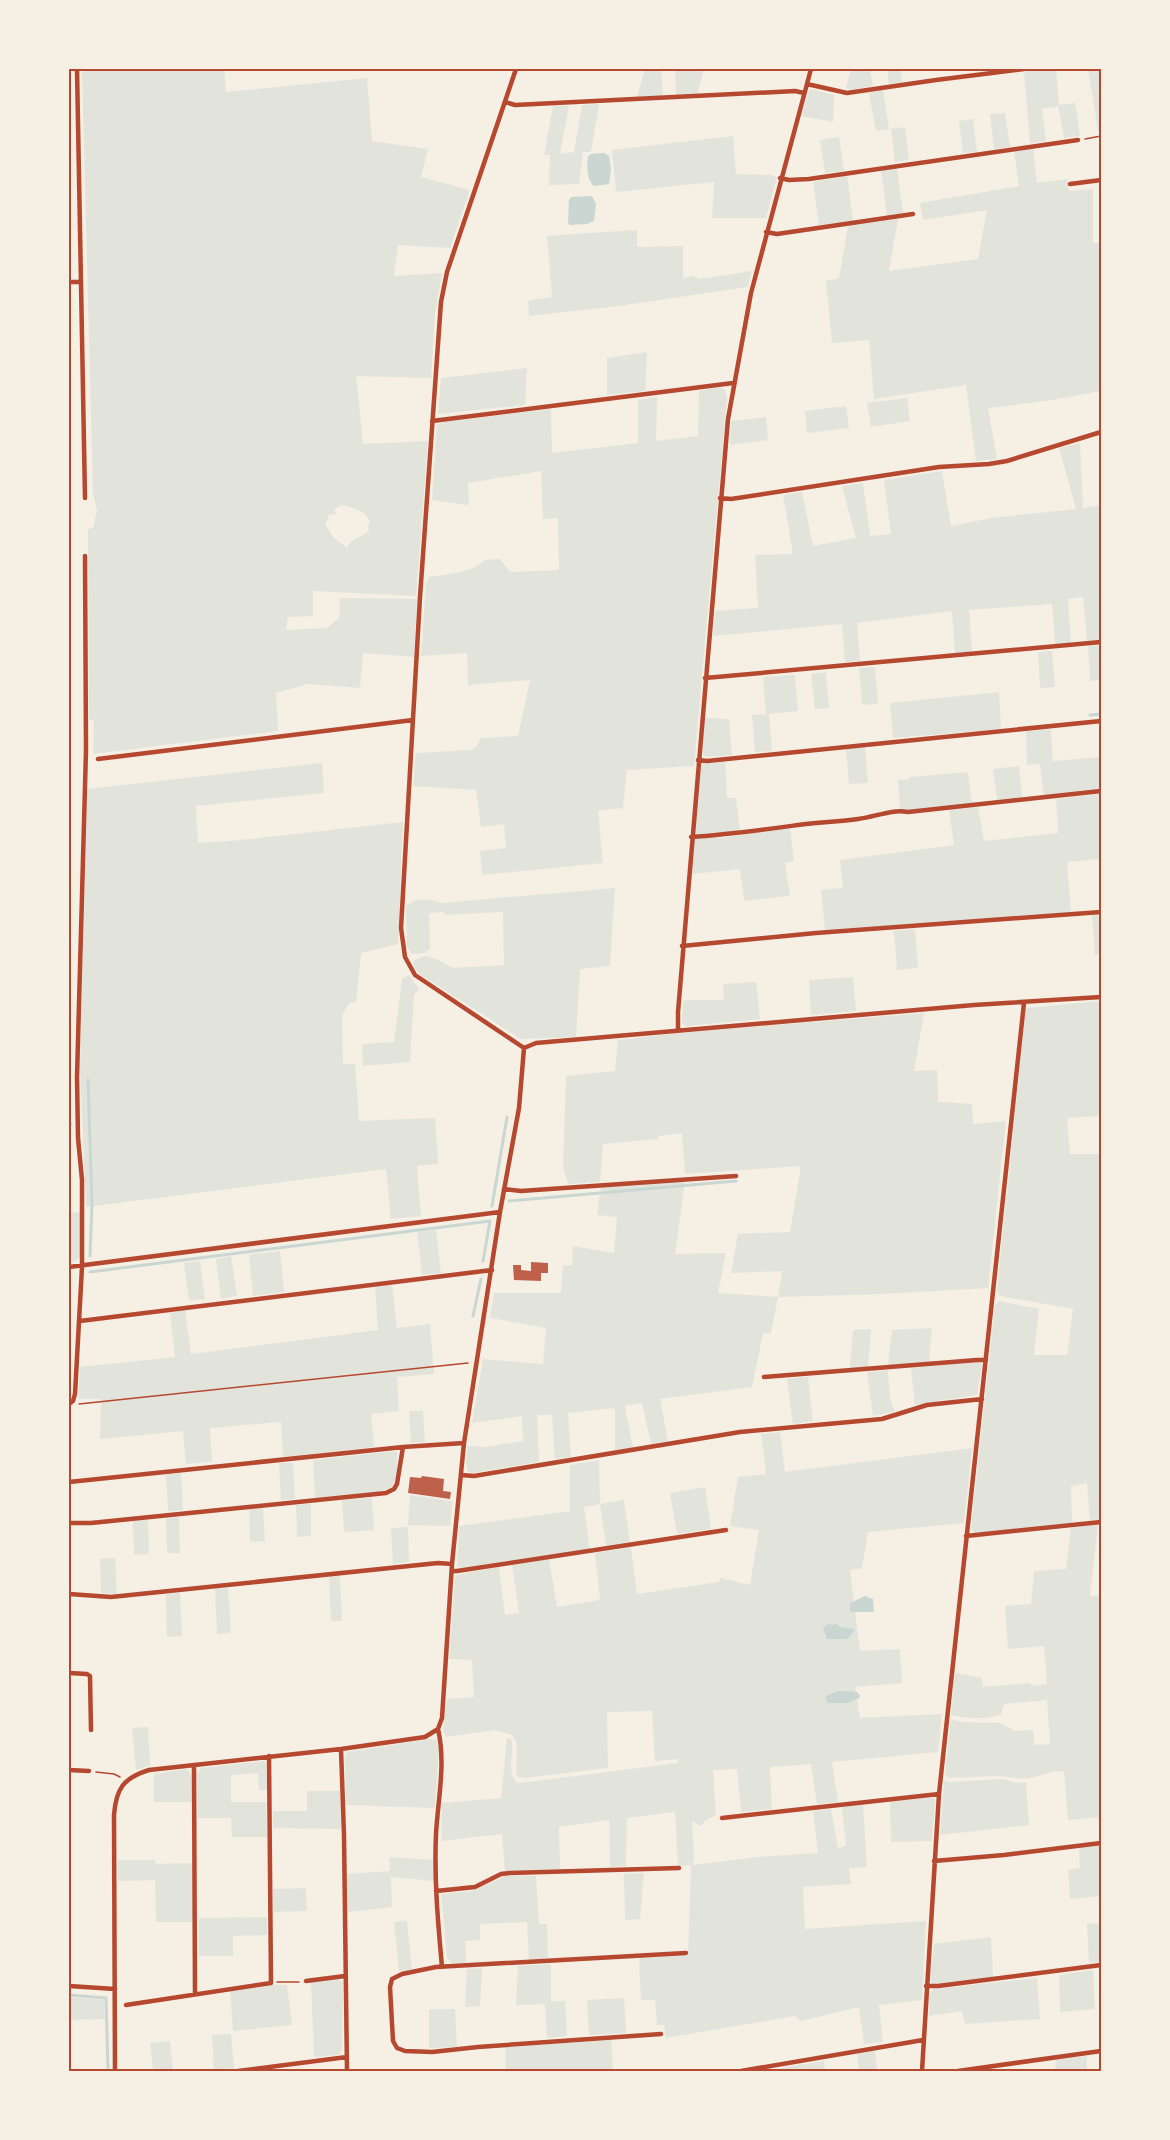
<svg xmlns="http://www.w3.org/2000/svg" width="1170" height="2140" font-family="'Playfair Display',serif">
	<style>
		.green { fill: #e2e4dc; fill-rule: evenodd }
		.water { fill: #c9d6d2 }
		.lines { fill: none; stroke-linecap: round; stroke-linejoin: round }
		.stream { stroke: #c9d6d2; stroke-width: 3 }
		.building { fill: #bf614a }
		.path { stroke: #b5482f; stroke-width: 1.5 }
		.minor { stroke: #b5482f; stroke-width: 4.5 }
		.neatline { fill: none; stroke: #b5482f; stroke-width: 2 }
	</style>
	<rect width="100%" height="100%" fill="#f6efe4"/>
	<path class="green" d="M82,69H224L226,92L367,78L372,141L428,149L421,177L470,190L450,248L398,245L394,276L442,273L435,314L431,378L356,376L363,444L428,441L416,596L313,591V616L288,617L286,630L327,628L339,618L340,598L417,599L414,657L363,653L360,688L307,684L276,693L278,731L93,754L94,720H89L88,529L93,528L97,511L93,493ZM341,505C352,507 366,510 370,523L368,525L369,530C363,537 350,539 347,548L334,538L325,524L329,515L337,514L334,510Z
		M645,69H661L663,96L637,97Z
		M675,69H704L697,94L676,95Z
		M851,69H870L873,86L851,90L846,88Z
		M887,69H900L902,82L889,84Z
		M1039,69H1056L1059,105L1075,103L1080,136L1064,138L1058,106L1042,109L1046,141L1030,143L1024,71Z
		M1088,69H1101V130H1098Z
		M810,89L834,95L833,122L801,116Z
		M883,90L889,129L876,131L869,93Z
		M599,104L591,152H583L579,184L549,185L550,155H544L553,106H569L560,154L574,152L582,105Z
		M1005,113L1010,147L994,149L990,114Z
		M973,119L977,152L963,153L959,121Z
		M905,127L909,160L895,162L891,129Z
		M733,136L736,174L770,175L777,177L766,218H712L714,182L616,192L612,150Z
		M839,137L844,171L825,173L820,140Z
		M1033,148L1037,183L1067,179L1069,191L1093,189V243H1101V391L1046,401L988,408L997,459L976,461L966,385L874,399L869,340L832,343L826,281L839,278L848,226L898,219L889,271L978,259L987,210L923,220L920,203L1019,186L1014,151Z
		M897,168L903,213L887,216L881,170Z
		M847,176L853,221L819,225L813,182Z
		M637,230V247L683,246V278L693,276L700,279L752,271L748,287L611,307L529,316L528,301L552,297L547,236Z
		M647,352L645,391L607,395V358Z
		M527,368L525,405L438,414L441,378Z
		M718,387L725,390L727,398L694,766L627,770L623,808L598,811L603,863L482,875L480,851L506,848L504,824L481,827L476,790L413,786L416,753L471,750L476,747L481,738L518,736L530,680L468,685L467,653L421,656L426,583L429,577C447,574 472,573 485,560L500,559L510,572L559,570L558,518L543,519L541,471L468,483L469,503L467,505L432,500L437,425L444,422L551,409L552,453L638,443V400L657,397L656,441L698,436L699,391Z
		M907,398L910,421L871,427L867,403Z
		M846,406L849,428L807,433L805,411Z
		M766,417L768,440L730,445L731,421Z
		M1080,443L1083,508L1101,505V639L1087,641L1083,597L1068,599L1071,643L1055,644L1052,604L969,610L972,652L955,653L952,611L857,623L860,661L845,662L842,624L713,636L715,611L758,608L755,555L793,554L783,495L802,492L813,546L856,538L842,486L863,483L870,536L891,534L884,480L942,471L951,526L991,518L1076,509L1059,448Z
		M1101,645V680L1090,681L1088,646Z
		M1052,651L1055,687L1040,688L1038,652Z
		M875,667L878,704L862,705L859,668Z
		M826,672L829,708L815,709L811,674Z
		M795,675L798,711L769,714L772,751L755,752L752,715L766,714L763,677Z
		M999,692L1001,729L893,738L890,703Z
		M704,718L729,719L732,755L707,757L703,755Z
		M1051,729L1053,761L1101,757V790L1044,796L1040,764L1027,765L1026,731Z
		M865,747L868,783L849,784L846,749Z
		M725,762L727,798H736L740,831L694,835L701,765L705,763Z
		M322,763L324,793L196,806L198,843L241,840L403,822L398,944L361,953L356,1002L349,1003L342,1016L343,1064H355L359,1121L435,1118L438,1164L417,1166L421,1216L391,1219L386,1169L86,1207L80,1070L87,789Z
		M1019,766L1022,798L997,801L993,769Z
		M968,772L972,804L908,811L900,809L898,780L909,779V777Z
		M1101,794V882L1099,859L1067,862L1071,912L825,930L821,890L843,888L840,860L954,845L949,810L978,807L984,841L1058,833L1056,799Z
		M790,828L794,861L785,863L790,896L744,901L740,869L692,874L694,839L726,837Z
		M615,888L610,966L580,969L576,1037L521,1039L421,975L415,969L413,961L425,956L436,959L453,968L504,965L503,912L445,915L444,912L429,913L430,949L424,953L412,954L407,947L406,906C416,897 430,899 442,903Z
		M1101,914V954L1095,955L1092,915Z
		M915,929L918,968L897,970L894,931Z
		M409,975L419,989L414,995L410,1062L363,1066L362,1044L394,1042L402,979Z
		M853,977L856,1011L811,1015L809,980Z
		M756,982L760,1019L687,1026L682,1024L683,1000H724L723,984Z
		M1101,1001V1116L1067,1118L1070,1154H1101V1519L1090,1520L1087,1483L1071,1486L1072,1523L975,1533L971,1528L995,1305L999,1301L1039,1309L1034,1355H1067L1073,1309L1000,1296L997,1291L1026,1008Z
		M924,1013L914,1071L937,1070L938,1102L972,1104L973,1124L1006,1121L988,1288L883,1294L778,1297L771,1333H763L752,1387L660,1399L668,1441L651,1444L642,1403L625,1406L633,1448L615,1451V1408L568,1413L571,1457L555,1459L552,1415H537L539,1462L473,1473L468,1472L466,1463L468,1446L486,1447L523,1441L522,1416L472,1423L483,1359L543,1364L546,1328L490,1318L494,1293H561L563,1265H572L573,1246L614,1253L617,1217L597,1215L601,1187L685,1181L675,1254L726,1253L718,1293L778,1297L782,1271L731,1273L738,1234L790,1232L801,1166L685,1174L682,1133L658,1136V1139L603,1144L600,1182L568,1184L563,1167L566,1076L615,1071L618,1040L678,1033Z
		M80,1212V1257L75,1261L69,1262V1213Z
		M436,1230L441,1273L422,1275L417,1232Z
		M280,1251L284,1292L253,1296L249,1255Z
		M231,1256L237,1296L221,1299L216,1259Z
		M200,1261L205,1299L189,1301L184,1263Z
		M392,1285L397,1328L430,1324L434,1374L397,1377L399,1411L371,1414L374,1447L283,1457L281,1422L210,1428L212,1462L186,1464L183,1431L100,1439L101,1399H78L80,1367L175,1357L170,1313L185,1310L191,1354L378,1330L375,1287Z
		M932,1328L929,1363L888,1366L892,1330Z
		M871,1329L868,1367L850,1368L853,1330Z
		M978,1362L982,1364L977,1395L915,1405L911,1368Z
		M888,1370L890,1398L895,1412L873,1416L867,1372Z
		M808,1377L813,1421L793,1424L787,1379Z
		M409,1411H423L425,1442L411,1443Z
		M780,1432L785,1472L972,1448L964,1523L868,1532L862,1568L850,1570L860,1651L900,1649L902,1683L855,1687L860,1718L942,1714L938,1752L832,1762L838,1802L817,1804L811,1764L770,1767L772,1809L741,1812L737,1769L713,1770L716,1815L706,1820L701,1826L692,1821L694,1859L692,1865L757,1857L818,1853L813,1811L831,1809L838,1848L846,1846L842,1807L863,1804L867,1867L849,1868L851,1884L803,1887L805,1929L926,1921L922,2000L879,2005L883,2042L864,2044L859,2007L801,2021L795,2016L666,2038L664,2025H657L655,2000H641L639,1958L688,1955L691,1865L678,1866L675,1812L627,1818L626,1866L610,1867L609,1820L559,1827L560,1869L505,1871L502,1834L441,1841L442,1803L501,1798L507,1738L511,1739C516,1753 504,1775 519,1783L678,1763V1759L655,1761L652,1711L607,1712L608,1768L525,1778L518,1777L516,1774L517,1743L512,1735L495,1730L446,1737L443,1731L447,1699L474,1697L472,1660L449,1659L455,1578L457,1575L499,1567L505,1615L519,1613L512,1565L549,1559L557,1607L600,1600L595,1553L631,1547L637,1594L719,1582L720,1578L750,1585L759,1530L730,1526L738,1477L766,1474L761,1434Z
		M397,1451V1479L390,1488L378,1492L315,1498L313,1460Z
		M599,1460L600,1504L624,1500L630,1542L606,1546L600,1504L584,1507L590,1549L461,1568L457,1567L459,1526L570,1511V1465Z
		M279,1463H293L295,1499L281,1500Z
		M181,1473L183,1510L168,1511L166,1474Z
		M705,1487L711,1529L677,1534L670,1493Z
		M410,1495L453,1501L450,1526L408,1525Z
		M372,1498L374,1530L344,1532L342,1500Z
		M311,1504V1536L297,1537L296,1505Z
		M263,1508L265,1541L250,1542L249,1509Z
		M179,1517L180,1553H167L166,1518Z
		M148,1520L149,1554L134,1555L133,1521Z
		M1098,1524L1090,1596L1101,1595L1100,1838L1098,1817L1068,1820L1064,1771L1052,1772L1027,1779L997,1776L951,1778L945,1776L951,1719L963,1722L999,1723L1015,1731L1033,1730L1034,1745L1050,1744L1047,1700L1004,1704L1001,1714C986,1721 966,1718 951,1715L955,1673L982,1678L983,1687L1031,1683V1686L1047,1684L1044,1646L1008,1649L1005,1606L1031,1604L1034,1571L1066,1569L1071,1528Z
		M408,1527L409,1562L393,1564L391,1528Z
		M115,1558L117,1594L101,1593L100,1559Z
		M340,1576L342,1621H331L329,1577Z
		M228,1588L231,1633L217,1634L215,1589Z
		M180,1593L182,1636L167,1637L166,1594Z
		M148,1727L150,1765L136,1770L132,1728Z
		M430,1739L437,1740L439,1749L435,1808L346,1805L345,1757L347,1752Z
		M264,1761L266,1763L267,1790H259L258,1773L231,1775V1802H266L267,1837H232L231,1818H198L197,1774L201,1768Z
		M187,1769L192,1776V1802H154V1774Z
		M1002,1779L1018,1783L1026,1782L1029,1825L940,1835L944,1781L950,1782Z
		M307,1791H340L341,1829L273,1828V1811H307Z
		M928,1798H934L935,1801L932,1841L891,1842L890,1802Z
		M1101,1843V1896L1070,1899L1068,1870L1080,1868L1079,1845Z
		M389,1857L434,1860V1881L391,1877L392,1907L347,1912V1874L390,1871Z
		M118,1860H155L156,1864L192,1863L193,1922H156L155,1880L118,1881Z
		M644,1873L640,1919L625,1920L624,1874Z
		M505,1876H536L539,1924H547L548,1958L529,1960L527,1922L480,1924V1940L465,1941L466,1963H451L447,1957L441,1894L473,1891Z
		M306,1888L307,1911L273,1912V1889Z
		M267,1917V1935L233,1936V1956H199V1918Z
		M407,1921L412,1970L399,1971L394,1922Z
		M1101,1923V1961L1089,1963L1087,1924Z
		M991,1937L993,1977L932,1984L930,1979L934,1944Z
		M551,1964V2001H565L567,2036L547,2038L545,2004L516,2005L518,1966Z
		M482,1968L480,2006L465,2007L467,1969Z
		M1093,1970L1095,2009L1060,2012L1059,1975Z
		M1037,1978L1040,2019L965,2024L962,2011L929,2016L930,1993L933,1989Z
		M337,1979L343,1982L342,2051L338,2055L314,2057L311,1982Z
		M271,1984L287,1985L292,2025L233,2031L230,1989Z
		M69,1997L104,2000L105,2019L69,2020Z
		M624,1998L626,2033L589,2035L587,2000Z
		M429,2009H455L457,2047L429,2048Z
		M231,2034L234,2068L214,2070L212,2035Z
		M611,2040L613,2071H506L505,2047Z
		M170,2041L173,2071H153L150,2043Z
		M875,2050L877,2071H859L857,2052Z
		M1087,2056V2071H1055L1056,2060Z
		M824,2061L825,2071H781V2068Z"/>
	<path class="water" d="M604,153L609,156L611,169L609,184L594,186C586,179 587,166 588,156L591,154Z
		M592,196L596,204L594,221L587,224L570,225L568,223L569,200L571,197Z
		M865,1596L873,1599L874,1612H853L850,1611V1603Z
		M829,1623L832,1625L836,1623L840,1627L855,1629L854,1632L847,1639H827L823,1628Z
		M838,1691L857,1692L860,1695L859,1698L847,1703H829L826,1701V1696Z"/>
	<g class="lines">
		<path class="stream" d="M1090,715L1101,714
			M88,1080L92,1204L90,1256
			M69,1124H71
			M509,1201L736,1181
			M492,1206L507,1117
			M90,1272L490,1221L483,1261
			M473,1316L481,1279
			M69,1995L106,1998L108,2071"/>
	</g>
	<path class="building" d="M531,1262L548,1263V1273H541V1281L514,1280L513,1265H521V1270L531,1271Z
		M422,1476L444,1479L443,1491L451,1492L450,1499L408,1493L410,1477L421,1478Z"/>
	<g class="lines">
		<path class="path" d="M1085,139L1101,136
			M79,1404L468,1363
			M96,1772L114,1774L120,1777
			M277,1982H299"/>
		<path class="minor" d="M77,69L85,498
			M807,84L847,93L936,80L1024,69
			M505,102L515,105L795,91L804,93
			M780,178L789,180L809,179L1078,140
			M1070,184L1101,180
			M766,232L777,234L913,214
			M69,282H81
			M432,421L733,383
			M720,498L731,499L939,467L989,464L1007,461L1101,432
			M705,678L1101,642
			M98,759L413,720
			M698,760L707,761L1101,721
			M691,837C727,835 762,830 798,825C818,822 838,822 858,819C876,817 890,809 908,812L1101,791
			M682,946L816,933L1101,912
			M678,1030V1012L728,419L751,293L811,69
			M524,1048L536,1043L974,1005L1101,997
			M504,1189L521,1191L736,1176
			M69,1267L500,1212
			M80,1321L492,1270
			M764,1377L977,1360H986
			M69,1404L73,1401L75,1394L82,1267V1180L78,1138L77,1077L86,750L85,556
			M461,1475L474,1476L740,1432L882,1419L927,1405L982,1399
			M69,1482L403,1447L464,1443
			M69,1523H91L386,1493L394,1489L397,1484L403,1447
			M966,1536L1101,1522
			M452,1571H457L726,1530
			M69,1594L111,1597L438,1563L452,1564
			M69,1673L87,1674L90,1676L91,1730
			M438,1729C446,1763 438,1799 436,1834C434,1879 438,1923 442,1967
			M341,1749L344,1835L347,2071
			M194,1765L195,1994
			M69,1770L89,1771
			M722,1818L939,1794
			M934,1861L1004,1855L1101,1843
			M436,1891L475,1887L501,1874L510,1873L679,1868
			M306,1981L345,1976
			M69,1986L115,1989
			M926,1986H938L1101,1965
			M126,2005L271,1983L269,1756
			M661,2034L478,2047L432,2052L405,2051L397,2048L393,2041L390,1987L392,1979L402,1974L436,1967L686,1953
			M115,2071L114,1815C116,1789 123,1778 149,1770L341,1749L425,1737L438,1729L442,1718L452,1564L464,1443L500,1212L519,1108L524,1048L415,975L405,957L401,928L420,597L441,302L447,272L516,69
			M238,2071L347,2057
			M741,2071L923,2040
			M922,2071L939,1794L1024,1003
			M958,2071L1101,2051"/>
	</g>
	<rect width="1170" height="2140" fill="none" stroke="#f6efe4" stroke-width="141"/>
	<rect x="70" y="70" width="1030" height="2000" class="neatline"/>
</svg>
